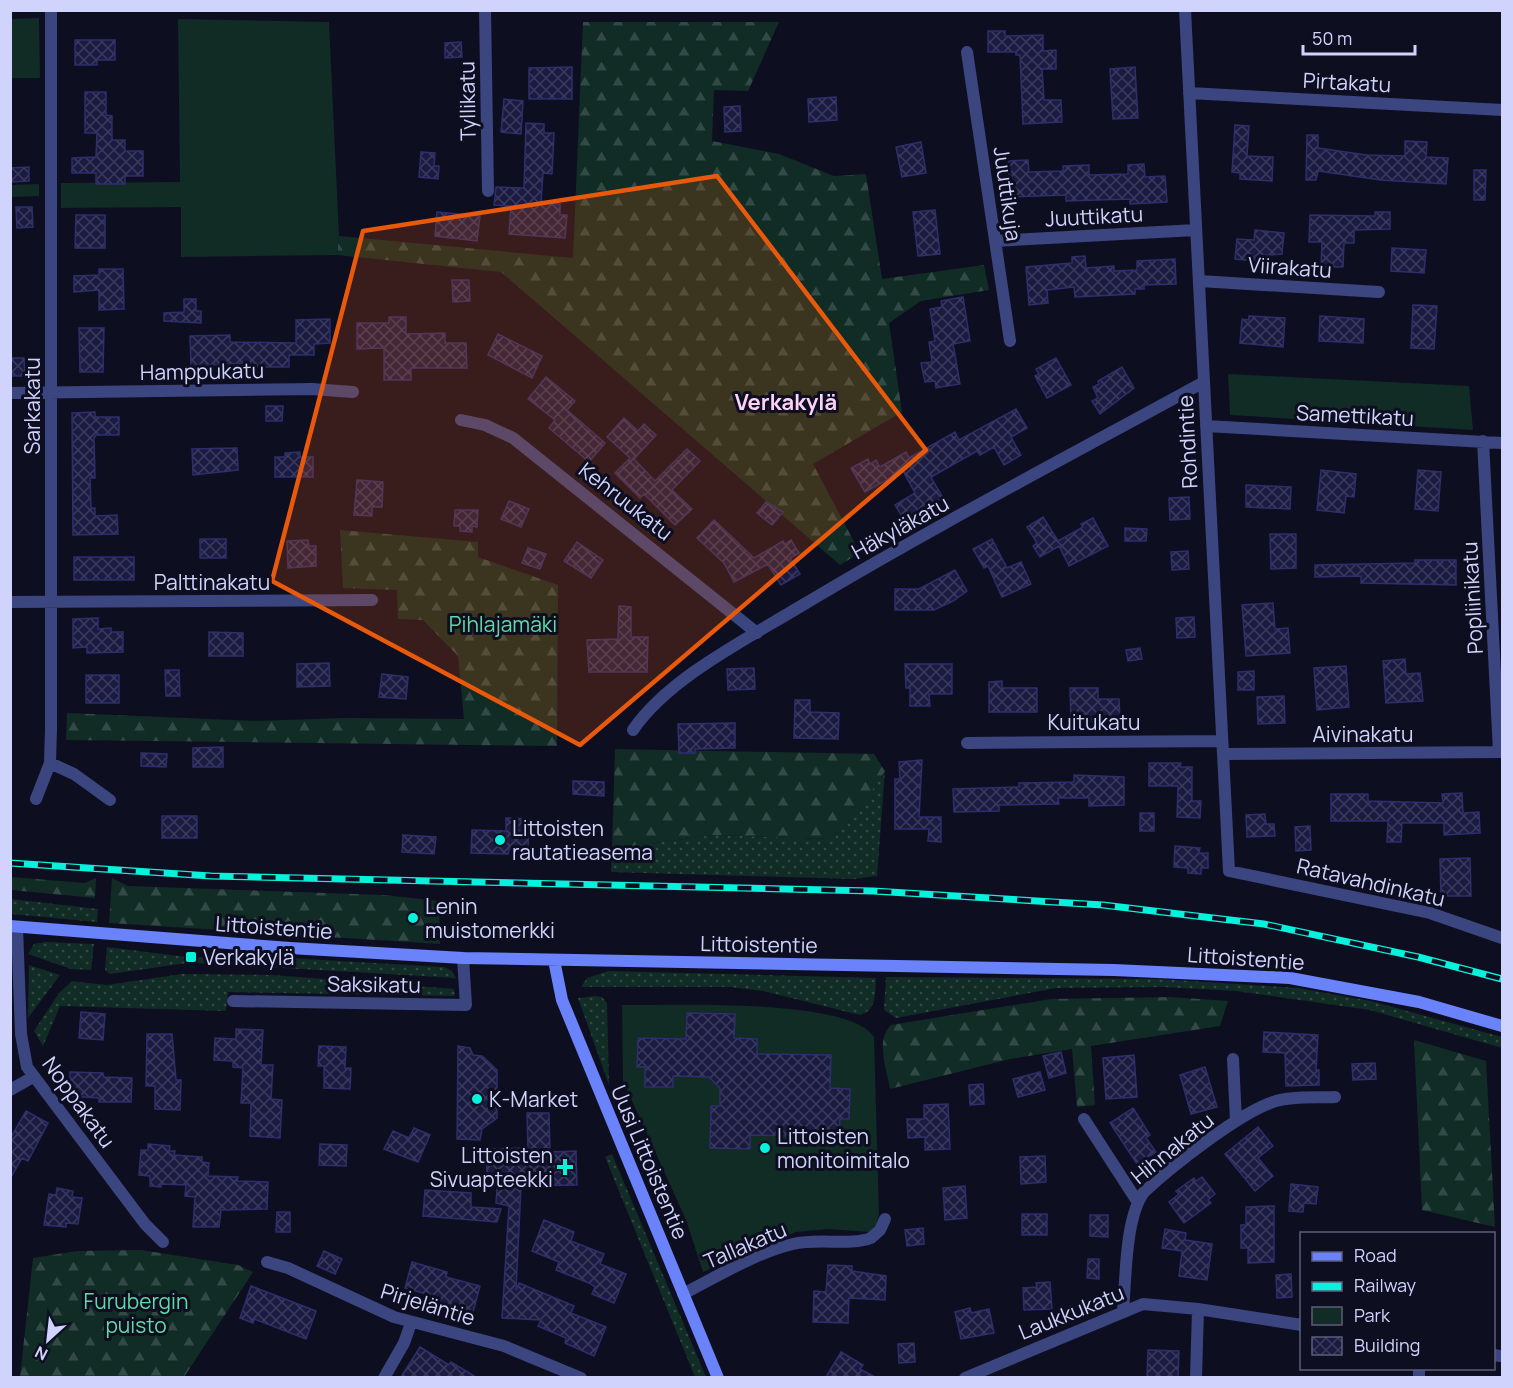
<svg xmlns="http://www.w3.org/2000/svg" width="1513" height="1388" font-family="Manrope,sans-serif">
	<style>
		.grass { fill: url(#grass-dots) }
		.forest { fill: url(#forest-firs) }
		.green { fill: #112b25 }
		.building { fill: url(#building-cross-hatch); stroke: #2e2e6d; stroke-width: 1.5 }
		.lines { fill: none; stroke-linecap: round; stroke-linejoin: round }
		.street { stroke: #3b457f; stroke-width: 12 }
		.secondary { stroke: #6a82fa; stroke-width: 12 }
		.rail-casing { stroke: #08f1dc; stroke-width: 7 }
		.rail { stroke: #0e0e21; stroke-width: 4.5; stroke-dasharray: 14; stroke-linecap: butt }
		.marked { fill: #e8590c; fill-opacity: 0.2; stroke: #e8590c; stroke-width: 4.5; stroke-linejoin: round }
		.poi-dot { fill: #08f1dc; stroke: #0e0e21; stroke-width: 2 }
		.labels { text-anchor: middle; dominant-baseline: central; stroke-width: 6; stroke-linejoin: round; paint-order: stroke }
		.street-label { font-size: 21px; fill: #d0d4fd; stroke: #0e0e21 }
		.park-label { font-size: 21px; fill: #5fdba4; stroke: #0e0e21 }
		.poi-label { font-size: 21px; fill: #d0d4fd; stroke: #0e0e21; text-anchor: start }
		.neighbourhood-label { font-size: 22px; font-weight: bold; fill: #fed2f6; stroke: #0e0e21 }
	</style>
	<defs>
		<pattern id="grass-dots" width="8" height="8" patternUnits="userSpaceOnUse" patternTransform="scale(1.5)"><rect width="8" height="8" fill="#112b25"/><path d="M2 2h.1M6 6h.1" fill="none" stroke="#334946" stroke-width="1.8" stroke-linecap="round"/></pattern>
		<pattern id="forest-firs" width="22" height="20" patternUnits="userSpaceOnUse" patternTransform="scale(1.5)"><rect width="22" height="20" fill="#112b25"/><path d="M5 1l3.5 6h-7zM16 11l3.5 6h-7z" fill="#334946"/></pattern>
		<pattern id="building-cross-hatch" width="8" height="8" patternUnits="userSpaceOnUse" patternTransform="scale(1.5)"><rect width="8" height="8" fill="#1b1b42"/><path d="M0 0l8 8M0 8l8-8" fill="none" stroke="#3b3b5e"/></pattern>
	</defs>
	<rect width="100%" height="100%" fill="#0e0e21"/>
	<path class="grass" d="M885,771L877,876L853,879L611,872L612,849L713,835L827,839L852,819Z
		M11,899L98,909L97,922L11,914Z
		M46,942L94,944L91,970L71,969L28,954L34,944Z
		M107,947L187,957V963L110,974L105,970Z
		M239,955L444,967L452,971L456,978L196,963V958Z
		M29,965L60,975L28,1018Z
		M608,971L876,978C875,992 877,1011 860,1015L763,991L730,987H581L587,978Z
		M182,974L272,975L454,989L455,996L228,992L226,1011L60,1006L43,1046L34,1031L59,993L72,981L107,985Z
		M886,977L1160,979L1298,988L1371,1001L1502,1037V1048L1370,1010L1236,991L1163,987L1056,988L896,1018L884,1010Z
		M595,996L602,997L607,1003L609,1085L578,998Z
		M612,1154L706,1377H695L605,1157Z"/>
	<path class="forest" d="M583,22H779L748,91L714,90L712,141L779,154L834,176L866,174L882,279L984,265L989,290L921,301L889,323L902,412L813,464L860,553L840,565L501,272L337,255L339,236L573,258Z
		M340,530L478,542V557L558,585L557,746L66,740L67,713L257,721L344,718L464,719L458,656L423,620L398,619L397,590L343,588Z
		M615,749L874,754L885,771L852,820L827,839L713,835L612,849Z
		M11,877L85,883L96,878L95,898L11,890Z
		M112,878L128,886L384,895L439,901L440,944L109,923Z
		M1170,997L1228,1001L1220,1026L1091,1046L1095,1105L1077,1107L1072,1049L1010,1059L890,1089C887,1070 875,1040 891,1025L1051,999Z
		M1414,1040L1486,1061L1495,1227L1422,1210Z
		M141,1250L238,1265L253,1272L184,1377H20L33,1258L77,1251Z"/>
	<path class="green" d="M39,18L40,78H11V19Z
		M178,19L329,22L339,236L337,255L181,257V207L61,208V183L180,182Z
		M39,184V196L11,197V185Z
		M1228,374L1469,386L1473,430L1230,415Z
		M622,1005C670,1006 849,997 874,1037L879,1215L876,1225L870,1232L829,1229L796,1232L703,1272L686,1220L623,1081Z"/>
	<path class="building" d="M988,31H1005V36L1043,35V51L1056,50V69H1042L1044,100H1061L1062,122L1023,124L1020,55H1016V52H988Z
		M75,40H115V60H97V65H75Z
		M461,42L462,57L445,58V43Z
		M572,67V99H529V68Z
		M1135,67L1138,118L1113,119L1110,69Z
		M85,92H106V115L112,116V140H125V151H143V176H125V184H96V173H72V158L96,157L97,133H85Z
		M836,97L837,120L809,122L808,99Z
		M504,99L523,101L521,134L501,132Z
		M740,106L741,131L725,132L724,107Z
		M526,123L544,124V133H554L552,174L543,173L541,203L560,204V215H567L565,238L509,234L511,206L494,205L496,187L524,188Z
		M1235,125L1249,126L1247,156L1273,157L1272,181L1240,179V173L1232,172Z
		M1307,135H1318V148L1367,155L1405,156V141L1427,142L1426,157L1448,158L1446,184L1381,180L1318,171L1316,180H1306Z
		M921,142L926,173L902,177L896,147Z
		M421,152L435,153L434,166H439L438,179L419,177Z
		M1028,160L1029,172L1063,171V166L1089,165V175L1128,174V165L1144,164L1145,177L1165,176L1167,202L1130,204V199L1066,201V195L1010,197L1008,161Z
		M29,167V181L10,182V168Z
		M1474,170H1486L1485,200H1474Z
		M16,207H32L33,227L17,228Z
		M935,210L940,254L918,256L913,212Z
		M437,212L480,216L477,241L435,236Z
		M1375,212H1390V229L1354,230V243H1344L1343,267H1321L1322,242H1309L1310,215L1375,216Z
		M76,215H105V248H75Z
		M1255,230L1284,233L1282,254L1255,256V261L1235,259L1237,239L1254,240Z
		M1392,248L1426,250L1424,273L1391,271Z
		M1085,256L1086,268L1114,266V271L1137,270V261L1175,259L1176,284L1144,285V289H1135V294L1075,297L1074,287L1047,290L1048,303L1029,305L1026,267L1072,263V257Z
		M99,269H123L124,309L99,310V290L74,292V276L99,275Z
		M452,280H469L470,301L453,302Z
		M963,297L970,341L953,344L960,384L936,388L935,381L925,382L921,363L932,362L929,342L935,341L930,309L942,307L941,301Z
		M184,299H196V311H201V323L164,321V313L184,312Z
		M1413,305L1437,306L1434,349L1411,348Z
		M1249,316L1285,318L1283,347L1240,343L1242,319L1249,320Z
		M1320,316L1364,319L1363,343L1319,341Z
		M389,317H406V334L445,333V343H466L467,368H411V380H384V348L357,349V323H389Z
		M330,319V343L314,344V355H289V367H246V363L191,366L190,336L230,335V342L296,343V320Z
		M79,328H104L103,372H80Z
		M498,334L542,356L532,378L488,355Z
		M10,358H24L25,376H10Z
		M1056,358L1071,385L1047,398L1035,376L1039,374L1036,369Z
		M1122,367L1134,388L1100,414L1092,401L1098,398L1093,387L1099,384L1098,381Z
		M546,377L575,401L567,410L605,443L589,462L549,428L555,420L528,399Z
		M266,406H283L282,421H266Z
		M1016,409L1027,428L1011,437L1021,455L1004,465L994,447L980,455L977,451L931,477L943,498L903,518L895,505L915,493L903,471L865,492L851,468L868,459L870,464L876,460L880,467L906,452L909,458L955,432L959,440Z
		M95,412V417H119V435H96L94,438L95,478H90L91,508H95V516L117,515L118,534L73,535L72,413Z
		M624,418L638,431L644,424L656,435L634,459L655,481L687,449L700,461L672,490L692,509L675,525L644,494L640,498L615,473L630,458L607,437Z
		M237,448L238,470L193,475L192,449Z
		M300,452V457H313V477H275V457H285V453Z
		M1321,470L1356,474L1354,497L1346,496L1344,513L1317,510Z
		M1418,470L1441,472L1438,511L1415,509Z
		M357,480L383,482L382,507H372V516L354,515Z
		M1246,485L1291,487L1290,509L1246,507Z
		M1189,497L1190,519L1170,520L1169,498Z
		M509,501L529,509L521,527L501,519Z
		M766,502L783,512L772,525L757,513Z
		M455,510H478L477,527L472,526V532L460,531V526H454Z
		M1043,517L1058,541L1083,527L1081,524L1093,518L1108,546L1069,566L1059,546L1040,557L1033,546L1037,543L1027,527Z
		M714,520L754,558L783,541L785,544L791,540L799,553L790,558L800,574L781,585L768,564L734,582L724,563L697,538Z
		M1125,528L1147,529L1146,541H1125Z
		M1270,534H1296V568L1271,569Z
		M200,539H226V558H200Z
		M992,539L1007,568L1021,562L1031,584L1002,597L988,566L984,568L973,549Z
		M308,540L309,546H316V566L288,568L287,541Z
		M577,542L603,560L591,578L564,561Z
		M528,548L546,554L540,569L522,563Z
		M1188,551L1189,569L1172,570L1171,552Z
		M74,557H134V580H74Z
		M1415,560H1456V585L1361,583V576L1315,577V565L1415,563Z
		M955,570L967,591L953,601L934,610H895V589H919Z
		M1273,603L1275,629L1288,628L1290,653L1246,656L1242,605Z
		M619,606L631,607V637H648L647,672H589L587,640L618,639Z
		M1194,617L1195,637L1177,638L1176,618Z
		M98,618V629L111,628V632H123V652L87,653V647L73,648V619Z
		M209,632L243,633V656H209Z
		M1140,648L1142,659L1128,661L1126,650Z
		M1405,659L1406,674L1420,673L1423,701L1386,703L1383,661Z
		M329,663L330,686L297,687V664Z
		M905,664H952V694H929L930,706H910V688H906Z
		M1346,666L1349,707L1317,710L1314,668Z
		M754,668L755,689L728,690L727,669Z
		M165,670H179L180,696H166Z
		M1254,671V690H1238V672Z
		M382,674L408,677L406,699L379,697Z
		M86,675H119V703H86Z
		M1002,681V688H1037V712H989V682Z
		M1070,688H1098V699H1119L1120,721H1071Z
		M1284,696L1285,723L1258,724L1257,697Z
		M795,700H810V712L839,713L838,739L794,738Z
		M735,723V748L695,749V753H679L678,724Z
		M223,747V767H193V748Z
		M141,753L167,754L166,767L141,766Z
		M922,760L919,817H941V842L928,841L929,829H895V779H900L899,762Z
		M1149,763H1181L1180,767H1192V801H1201L1200,818L1177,817L1178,786H1149Z
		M1074,775L1124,777V805L1089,806V798H1058L1059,804L999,805V811L954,812L953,789L1019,787V783L1074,782Z
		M573,781L604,782V796L573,794Z
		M1462,793L1463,813L1479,812L1480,833L1444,835V823H1402L1401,842H1387L1388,821H1331V794H1368V801L1443,803L1442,794Z
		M1140,813H1154V831H1140Z
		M1265,814L1266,824H1274L1275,836L1247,837L1246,815Z
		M162,816H197V838H162Z
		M506,818L529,819L528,849H509L508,854L471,853L472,830L506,831Z
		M1310,826L1311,850L1296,851L1295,827Z
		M403,835L436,837L434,854L402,852Z
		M1175,846L1200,848L1199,853H1208V868H1201V874L1188,873V868L1174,867Z
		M1470,858L1471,896H1441L1440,859Z
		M81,1012L105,1014L103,1040L79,1038Z
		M687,1013L735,1014L734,1038L757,1039V1054L831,1055L830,1088L850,1089L849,1119H840L839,1137L750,1135V1149L710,1148L711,1106H720V1088L709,1077L673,1076V1087H645V1067H637L638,1038L686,1039Z
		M236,1029L263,1030L261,1065H273L271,1099L282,1100L280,1138L250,1136L251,1103H241L243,1068L233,1067V1061L214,1060L215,1038L236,1039Z
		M1264,1032L1318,1035L1316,1070H1319V1085L1286,1086L1285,1053L1263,1052Z
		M147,1034H172L176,1080H181L180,1110L155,1109V1086H146Z
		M319,1046L346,1047L345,1068H351L350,1089L324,1088V1066H318Z
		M458,1046L470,1048L473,1055L482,1056L497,1070V1118L482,1129L480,1140L457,1139Z
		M1061,1052L1066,1073L1049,1078L1043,1056Z
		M1134,1055L1137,1097L1106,1099L1103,1058Z
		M1375,1063L1376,1079L1353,1080L1352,1064Z
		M1205,1067L1217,1107L1191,1114L1180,1075Z
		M70,1072L103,1073L104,1077L132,1078L131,1102H99V1098L70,1096Z
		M1040,1072L1045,1090L1018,1097L1013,1079Z
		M983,1084L984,1104L970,1105L969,1085Z
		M948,1104L950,1149L925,1150V1137L908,1138L907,1119H924V1105Z
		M1133,1108L1150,1135L1146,1138L1156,1152L1137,1164L1110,1123Z
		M26,1111L48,1123L28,1161L22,1158L10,1179V1139Z
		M527,1113H549L550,1152L576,1151L577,1185L521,1186L516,1290L519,1283L574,1306L571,1313L606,1327L594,1356L565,1343L566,1338L538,1326L541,1320L502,1318L509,1206L496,1203L498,1175H487L486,1149L528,1148Z
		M1258,1127L1273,1146L1258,1158L1273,1176L1255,1191L1225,1154Z
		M414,1128L430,1135L418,1162L384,1149L393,1131L409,1138Z
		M148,1144L170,1146L169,1151H175L174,1155L202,1157V1162L209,1163L208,1176L238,1177L237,1181L268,1182L267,1209L221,1210L219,1227H193L195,1197L185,1196L186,1185L161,1184V1187L150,1186V1176L139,1175L141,1150H148Z
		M320,1144L347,1145L346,1166L319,1165Z
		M1045,1156L1046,1182L1021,1184L1020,1157Z
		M1202,1177L1215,1194L1208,1200L1211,1203L1184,1223L1169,1202L1179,1194L1176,1191L1194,1178L1196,1181Z
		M1291,1184L1318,1187L1316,1204L1304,1203L1303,1212L1289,1211Z
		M965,1186L967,1218L945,1220L943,1188Z
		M57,1188L73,1191L72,1197L82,1198L78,1224L66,1223V1227L44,1225L49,1194L56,1195Z
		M425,1190L471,1193V1207L501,1209L497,1222L423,1216Z
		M1274,1206V1262L1248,1263V1248H1241V1225H1246V1207Z
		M277,1212H290V1232H276Z
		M1022,1214H1047V1235H1022Z
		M1090,1215H1108V1237L1090,1236Z
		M544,1220L574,1232L571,1241L604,1254L600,1264L626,1274L614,1303L592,1294L595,1287L589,1283L556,1270L559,1262L532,1251Z
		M923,1228L924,1244L907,1246L905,1230Z
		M1165,1229L1186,1233L1185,1240L1212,1244L1207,1280L1179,1276L1182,1251L1162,1248Z
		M324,1251L342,1259L335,1274L317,1266Z
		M1088,1259H1099V1279L1087,1278Z
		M412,1262L447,1272L446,1277L480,1286L473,1312L436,1301L437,1297L405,1288Z
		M828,1265L852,1266V1271L886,1276L885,1300L849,1298L848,1323L813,1322L814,1291L826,1292Z
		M1291,1274L1292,1297L1277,1298L1276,1275Z
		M1050,1282L1052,1309L1024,1310L1023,1288L1037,1287L1036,1283Z
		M251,1286L316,1311L306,1339L254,1319L253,1323L240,1318Z
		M970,1308L971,1313L989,1309L994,1333L961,1339L955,1312Z
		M914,1343L915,1362L899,1363L898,1344Z
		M420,1347L449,1365L451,1362L476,1377H401Z
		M1148,1350L1179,1351L1178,1377H1147Z
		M841,1352L863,1365L860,1369L875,1377H826Z"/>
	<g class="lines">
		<path class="street" d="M485,10L488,191
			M1185,10L1229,871L1430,913L1502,938
			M967,52L1010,341
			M1189,93L1502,110
			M995,241L1196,230
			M1199,281L1379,292
			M10,393L312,389L353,392
			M461,420L485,425L513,438L757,633
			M1206,426L1502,443
			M1483,441L1499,752
			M10,602L372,600
			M633,730C668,679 743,641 796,609C929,529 1067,457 1204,382
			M967,743L1222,741
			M1223,754L1502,752
			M50,763L74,774L110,800
			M36,799L50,763L51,729V10
			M17,927L21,1034L27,1067L145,1224L163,1242
			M233,1001L466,1005L463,958
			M1233,1059L1236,1121
			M10,1090L33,1077
			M1084,1119L1137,1201
			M267,1262L288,1268L394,1317L504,1346L581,1378
			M683,1294C718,1276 755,1253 793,1244C818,1238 850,1246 871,1238L880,1230L885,1219
			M1123,1311C1126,1278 1125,1218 1144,1192C1171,1167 1241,1111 1276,1101C1294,1096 1316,1098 1335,1097
			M1494,1355L1500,1356
			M384,1378L404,1343L411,1323
			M965,1378L1143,1304L1198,1309L1302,1325
			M1196,1378L1198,1309
			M1419,1378V1368"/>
		<path class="secondary" d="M10,926L290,948L463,958L1114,970L1290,978L1419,1002L1502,1026
			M554,960L562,1000L718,1378"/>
		<defs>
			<path id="rail" d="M10,863L211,876L873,891L1103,905L1264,924L1418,957L1502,979"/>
		</defs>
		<use href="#rail" class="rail-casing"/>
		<use href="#rail" class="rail"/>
	</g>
	<path class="marked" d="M717,176L926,450L580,745L272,581L363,231Z"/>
	<g class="poi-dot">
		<circle cx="500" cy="840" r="6"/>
		<circle cx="413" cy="918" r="6"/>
		<rect x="185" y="951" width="12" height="12" rx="3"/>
		<circle cx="477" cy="1099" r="6"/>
		<circle cx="765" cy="1148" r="6"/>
		<path d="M562 1158h6v6h6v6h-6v6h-6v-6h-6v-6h6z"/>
	</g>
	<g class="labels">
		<g class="street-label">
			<text transform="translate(1347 82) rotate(3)">Pirtakatu</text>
			<text transform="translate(467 101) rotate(-91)">Tyllikatu</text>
			<text transform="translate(1008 194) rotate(82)">Juuttikuja</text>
			<text transform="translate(1094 216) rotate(-3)">Juuttikatu</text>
			<text transform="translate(1290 267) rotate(4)">Viirakatu</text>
			<text transform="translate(202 371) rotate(-1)">Hamppukatu</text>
			<text transform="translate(32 406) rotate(-90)">Sarkakatu</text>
			<text transform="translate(1355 415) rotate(3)">Samettikatu</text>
			<text transform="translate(1187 442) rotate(-93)">Rohdintie</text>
			<text transform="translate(626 501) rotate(38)">Kehruukatu</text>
			<text transform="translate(900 527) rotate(-29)">Häkyläkatu</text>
			<text x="212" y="582">Palttinakatu</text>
			<text transform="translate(1472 598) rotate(-93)">Popliinikatu</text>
			<text x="1094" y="722">Kuitukatu</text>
			<text x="1363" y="734">Aivinakatu</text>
			<text transform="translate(1371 882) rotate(13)">Ratavahdinkatu</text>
			<text transform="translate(274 927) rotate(4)">Littoistentie</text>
			<text transform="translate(759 944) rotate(1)">Littoistentie</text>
			<text transform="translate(1246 958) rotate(4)">Littoistentie</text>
			<text transform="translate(374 984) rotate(1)">Saksikatu</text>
			<text transform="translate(79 1102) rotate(54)">Noppakatu</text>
			<text transform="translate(1172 1148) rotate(-39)">Hihnakatu</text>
			<text transform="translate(650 1162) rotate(67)">Uusi Littoistentie</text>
			<text transform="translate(745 1245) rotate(-23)">Tallakatu</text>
			<text transform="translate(428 1304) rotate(17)">Pirjeläntie</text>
			<text transform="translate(1071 1312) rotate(-22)">Laukkukatu</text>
		</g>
		<g class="park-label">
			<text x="503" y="624">Pihlajamäki</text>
			<text x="136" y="1301">Furubergin<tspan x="136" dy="24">puisto</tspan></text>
		</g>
		<g class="poi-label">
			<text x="512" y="828">Littoisten<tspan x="512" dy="24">rautatieasema</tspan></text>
			<text x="425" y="906">Lenin<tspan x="425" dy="24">muistomerkki</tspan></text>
			<text x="203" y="957">Verkakylä</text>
			<text x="489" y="1099">K-Market</text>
			<text x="777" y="1136">Littoisten<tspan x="777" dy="24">monitoimitalo</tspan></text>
			<text x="553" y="1155" text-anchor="end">Littoisten<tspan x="553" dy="24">Sivuapteekki</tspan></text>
		</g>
		<g class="neighbourhood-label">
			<text x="786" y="402">Verkakylä</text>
		</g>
	</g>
	<rect width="1513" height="1388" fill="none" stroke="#d0d4fd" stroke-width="24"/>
	<rect x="1300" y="1232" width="195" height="138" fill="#0e0e21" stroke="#5c5d79" stroke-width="1.5"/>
	<rect x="1312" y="1252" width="30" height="9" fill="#6a82fa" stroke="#5c5d79" stroke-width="1.5"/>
	<text x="1354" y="1262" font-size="18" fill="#d0d4fd">Road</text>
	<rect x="1312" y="1282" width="30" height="9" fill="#08f1dc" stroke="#5c5d79" stroke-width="1.5"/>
	<text x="1354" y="1292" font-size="18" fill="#d0d4fd">Railway</text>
	<rect x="1312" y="1307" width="30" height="18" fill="#112b25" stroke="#5c5d79" stroke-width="1.5"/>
	<text x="1354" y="1322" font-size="18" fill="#d0d4fd">Park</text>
	<rect x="1312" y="1337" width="30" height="18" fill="url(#building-cross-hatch)" stroke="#5c5d79" stroke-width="1.5"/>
	<text x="1354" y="1352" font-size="18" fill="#d0d4fd">Building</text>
	<g transform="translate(48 1340) rotate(207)" stroke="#0e0e21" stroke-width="4.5" paint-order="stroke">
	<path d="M0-4.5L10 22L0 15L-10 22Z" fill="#d0d4fd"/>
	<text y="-9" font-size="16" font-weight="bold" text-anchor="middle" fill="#d0d4fd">N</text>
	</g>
	<path d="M1303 45v9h112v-9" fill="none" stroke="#d0d4fd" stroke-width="3"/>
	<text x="1312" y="45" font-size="18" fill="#d0d4fd" stroke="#0e0e21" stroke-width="4.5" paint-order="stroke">50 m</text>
</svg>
